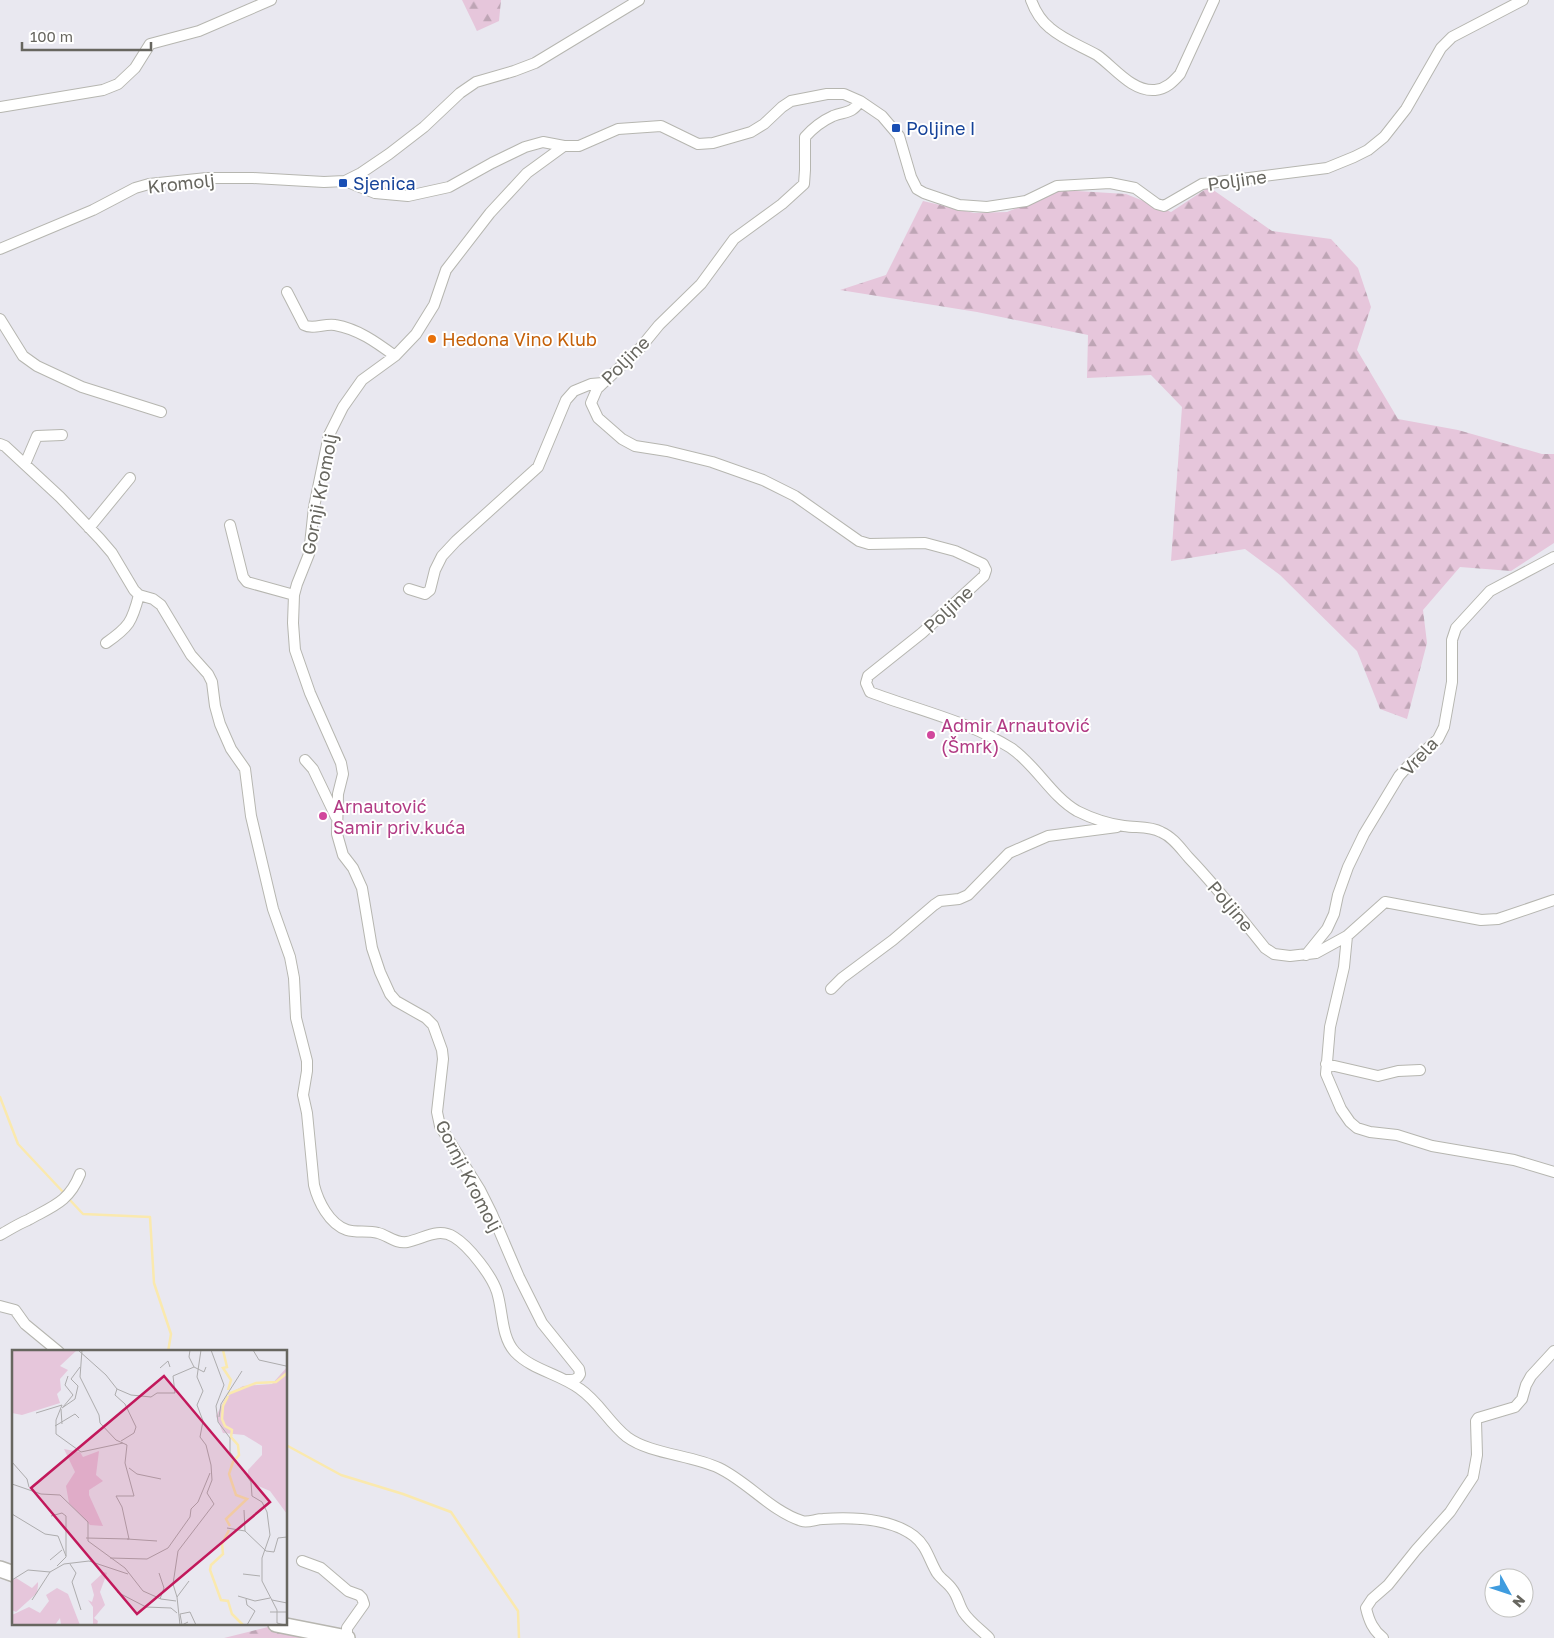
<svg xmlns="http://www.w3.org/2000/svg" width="1554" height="1638" font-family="'Golos Text',sans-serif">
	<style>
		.forest { fill: url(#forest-firs) }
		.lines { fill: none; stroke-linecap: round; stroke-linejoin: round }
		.stream { stroke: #fae9ae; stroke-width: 2.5 }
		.street-casing { stroke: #b6b6b0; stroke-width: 12 }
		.secondary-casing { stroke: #b7b6b0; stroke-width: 18 }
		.street { stroke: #fff; stroke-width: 10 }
		.secondary { stroke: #fff; stroke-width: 15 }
		.transit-dot { fill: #1a4fb4; stroke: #fff; stroke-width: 2 }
		.food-dot { fill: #e8710a; stroke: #fff; stroke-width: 2 }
		.hotel-dot { fill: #d1479c; stroke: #fff; stroke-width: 2 }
		.labels { text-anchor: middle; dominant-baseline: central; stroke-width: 4; stroke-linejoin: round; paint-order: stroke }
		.transit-label { font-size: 18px; fill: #164399; stroke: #fff; text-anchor: start }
		.street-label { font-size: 18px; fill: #67665f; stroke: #fff }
		.food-label { font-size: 18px; fill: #c56008; stroke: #fff; text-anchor: start }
		.hotel-label { font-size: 18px; fill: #b23c85; stroke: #fff; text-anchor: start }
		.inset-river { fill: none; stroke: #fae9ae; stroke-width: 2.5 }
		.inset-road { fill: none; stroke: #adacad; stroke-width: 1 }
		.view { fill: #c2185b; fill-opacity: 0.15; stroke: #c2185b; stroke-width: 2.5 }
		.inset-edge { fill: none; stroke: #67665f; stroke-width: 2.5 }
	</style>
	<defs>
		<pattern id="forest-firs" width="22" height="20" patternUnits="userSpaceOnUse" patternTransform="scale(1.25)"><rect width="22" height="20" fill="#e6c6db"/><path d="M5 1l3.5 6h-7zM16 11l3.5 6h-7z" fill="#bea5b5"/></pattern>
	</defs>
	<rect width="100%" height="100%" fill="#e9e8f0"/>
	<path class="forest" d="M462,0H501L499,21L477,31Z
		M1209,187L1272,231L1331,239L1358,268L1371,307L1357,350L1398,419L1458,430L1542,454H1554V543L1511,571L1460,567L1423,610L1427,643L1407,719L1380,709L1357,651L1280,575L1245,549L1171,561L1182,407L1151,375L1087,378L1088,335L977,312L840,290L886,275L923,201L974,213L1007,212L1061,190L1126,194L1171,212Z
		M268,1627L314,1638H224Z"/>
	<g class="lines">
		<path class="stream" d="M0,1097L18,1144L64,1193
			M69,1199L83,1214L150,1217L154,1283L171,1334L168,1352
			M286,1445L341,1475L403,1494L451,1512L518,1611L519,1638"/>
		<defs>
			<path id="street" d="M1031,0C1035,11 1040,20 1050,28C1064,40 1081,46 1097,55C1114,67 1132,92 1155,90C1166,89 1173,82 1180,74L1214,0
				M860,101C852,114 846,111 833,116C822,121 813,128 805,137V170L804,184L782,204L734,239L701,284L659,325L641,347L597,389L591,403L598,418L622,439L635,446L667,451L712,462L763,480L795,496L859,541L869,544L925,543L955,551L983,564L986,570L984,576L922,633L868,676L866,683L870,692C917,710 968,721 1011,748C1036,765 1051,796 1077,811C1091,818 1109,824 1124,826C1136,828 1150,826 1161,832C1173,837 1181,849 1189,858C1216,886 1240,917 1265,948L1274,954L1290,956L1316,953L1347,936L1385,902L1481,920L1498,919L1554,900
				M0,107L103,90L118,84L135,68L150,44L199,31L271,0
				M564,146L527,173L490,213L446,270L434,305L416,334L395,356L362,380L343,407L329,435L314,507L309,554L297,584L294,595L293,623L295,650L310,693L341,763L343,774L338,794L337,834L343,855L353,868L362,888L372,948L380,972L390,994L396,1001L426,1018L433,1025L442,1050L443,1059L437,1112L440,1126L480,1190L492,1214L519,1277L542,1323L579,1369L580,1374C577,1380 574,1380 567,1380
				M345,181L361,173L389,154L424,127L460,93L476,82L514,71L535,63L639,0
				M0,249L93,210L135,188L149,184L207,178H253L324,182L345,181L375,193L408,196L449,187L492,163L525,147L543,142L564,146H579L618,129L661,126L698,144L713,143L751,132L764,124L782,107L791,101L827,94H844L860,101L882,116L899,136L911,177L917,189L924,193L959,205L987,207L1026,201L1057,186L1110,183L1135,188L1157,204L1164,206L1202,184L1327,168L1354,157L1368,150L1384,137L1406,109L1441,48L1452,37L1523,0
				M287,292L304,325C313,330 325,323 335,325C358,329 376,342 395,356
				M0,319L23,356L37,366L82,387L161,412
				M0,444L5,446L60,497L100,539L112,553L134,590L139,595L153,599L161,605L191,655L208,674L212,682L215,706L220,724L231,749L245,769L251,816L273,909L290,957L294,978L296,1018L307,1061V1071L303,1095L307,1113L314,1185C318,1201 329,1224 347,1230C356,1233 368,1230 378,1233C387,1235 396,1244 407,1242C423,1239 438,1227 454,1237C469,1246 492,1276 497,1292C503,1311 501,1337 515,1352C532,1370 560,1374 580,1389C599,1402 609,1423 627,1437C650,1454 691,1455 719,1468C748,1482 771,1511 802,1521C808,1523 816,1519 823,1519C852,1517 890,1518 914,1536C927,1546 929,1560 937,1573C941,1579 948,1583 952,1589C958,1596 959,1606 964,1613C970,1622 981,1630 989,1638
				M25,464L37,436L62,435
				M230,525L243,577L247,582L294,595
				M89,528L130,478
				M409,589L425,594L430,590L435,570L442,556L456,541L538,467L566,400L574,391L591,384L603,383
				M106,643C129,627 132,622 139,595
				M305,760L313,769L336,817
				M1347,936L1344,967L1330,1027L1326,1074L1341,1109L1350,1122L1357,1128L1370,1132L1397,1135L1432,1146L1514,1160L1554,1172
				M1306,955L1327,929L1334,914L1338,895L1348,867L1364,834L1399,776L1408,766L1438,739L1444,727L1452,682V640L1456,628L1490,591L1554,557
				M831,989L842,978L893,940L934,905L940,901L959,899L968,895L1009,853L1025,846L1048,836L1117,827
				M1326,1064L1378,1076L1398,1071L1420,1070
				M0,1235C9,1230 18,1224 28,1220C53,1206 69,1202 80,1174
				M0,1306L15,1310L25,1324L59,1352
				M302,1561L321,1568L348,1591L359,1595L362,1598L364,1604L347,1628V1638
				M1383,1638C1373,1630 1369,1621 1366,1608L1372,1599L1388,1585L1416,1550L1450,1512L1473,1477L1477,1455L1476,1421L1478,1418L1515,1407L1522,1399L1526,1385L1531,1376L1554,1351"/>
			<path id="secondary" d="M0,1569L14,1574
				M276,1624L347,1638"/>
		</defs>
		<use href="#street" class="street-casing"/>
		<use href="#secondary" class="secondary-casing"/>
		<use href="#street" class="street"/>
		<use href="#secondary" class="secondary"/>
	</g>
	<g class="transit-dot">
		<rect x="891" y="123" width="10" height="10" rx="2.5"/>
		<rect x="338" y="178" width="10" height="10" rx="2.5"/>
	</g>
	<circle class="food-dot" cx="432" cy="339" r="5"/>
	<g class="hotel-dot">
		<circle cx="931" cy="735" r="5"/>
		<circle cx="323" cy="816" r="5"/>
	</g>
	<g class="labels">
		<g class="transit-label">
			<text x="906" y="128">Poljine I</text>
			<text x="353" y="183">Sjenica</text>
		</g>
		<g class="street-label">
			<text transform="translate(1237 180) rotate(-8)">Poljine</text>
			<text transform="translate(181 183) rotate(-6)">Kromolj</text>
			<text transform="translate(625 360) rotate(-45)">Poljine</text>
			<text transform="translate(319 494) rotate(-79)">Gornji Kromolj</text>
			<text transform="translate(948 609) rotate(-43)">Poljine</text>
			<text transform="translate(1419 756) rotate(-47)">Vrela</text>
			<text transform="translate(1231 906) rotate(50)">Poljine</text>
			<text transform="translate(469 1176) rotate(63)">Gornji Kromolj</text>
		</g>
		<g class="food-label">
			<text x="442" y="339">Hedona Vino Klub</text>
		</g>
		<g class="hotel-label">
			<text x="941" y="725">Admir Arnautović<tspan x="941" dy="21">(Šmrk)</tspan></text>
			<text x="333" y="806">Arnautović<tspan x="333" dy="21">Samir priv.kuća</tspan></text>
		</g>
	</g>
	<g transform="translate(12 1350)">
		<rect width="275" height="275" fill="#e9e8f0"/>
		<path d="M4,228L20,238L26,232V235L25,243L4,262L0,260V231ZM45,238L56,244L68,275H49L48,268L43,275H0V265L17,257L28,263L37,251L34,245Z" fill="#e6c6db"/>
		<path d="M0,0H65L48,16L56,20L48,29L49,40L45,44L48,53L10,65L0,63ZM275,17V164L258,141L244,135L236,126V120L250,105V96L232,85L211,83L204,66L213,49L222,41L231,36L260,34ZM52,99L68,102L71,107L87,101L84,125L91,131L77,140V145L91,176L78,175L57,153L54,136L63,122ZM92,222L95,223L88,242L93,255L82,268L86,271L85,275H81V257L76,250L80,252L82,245L79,234Z" fill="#e6c6db"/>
		<path class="inset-river" d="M211,0L215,17L211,18L219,30L216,40M216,44L244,33L264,32L275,23M216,46L211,56L210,69L213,76L220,80L219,87L226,95L227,105L221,112L217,124L224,145L235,149L214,169L218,176M217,180L210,194L211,204L199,215L198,220L209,250L216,251L220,264L231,275"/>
		<path class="inset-road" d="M66,0L94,25L105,39L119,45L139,47L145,43H163L161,26L182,17L192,22L194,17M70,0L68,27L87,65L88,73L104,90L115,95L113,113L122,146H104L110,157L117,189L74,188M178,0L177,7L182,17M199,0L212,35L204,56L206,72L218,88V102L239,132L240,146L250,152L255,162L258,185L250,208V231L265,260V273L273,275M241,0L247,10L274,16M148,18L156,11L158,17M105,39L103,45L113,54L124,77L122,83L109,91M51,57L61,45L53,35L56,26M50,58L63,49L66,36L59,29L68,17M49,59L50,74M24,63L50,55L44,70V84L69,102L111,93M207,67L209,54L230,21M43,76L63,64L67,68M0,112L15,129L17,137M117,118L125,124L149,129M0,134L29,144L48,145L76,172V191L113,218L131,241L149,249L164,251M232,160L233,181L254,201L262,202L266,188L275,187M0,164L33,184L46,186L54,206M39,166L50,163L54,166V207L45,216M215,178L233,181M115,189L145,191M98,208L135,209L156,198L178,167L179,159L186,152L198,123M38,210L50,200M58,214L64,223L60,232L69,260M147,223L152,238L148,249M231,224L248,226M0,230L16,220L38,222L52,214L77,211L116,224M105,242L134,257L159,258L165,263M226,246L243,251L258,248M165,247L161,234L166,201L202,154L195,143L200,130L199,115L194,95L188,87L191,71L185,55L191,41L185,27L189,0M234,249L235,255L243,261L235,275M20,250L38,222M260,250L275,253M258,262H275M176,272L170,275L168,264L178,262L184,275M168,275L165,247L177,231"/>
		<path class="view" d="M152,26L258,152L125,264L19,138Z"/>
		<rect width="275" height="275" class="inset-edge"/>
	</g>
	<g transform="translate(1509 1593) rotate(130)"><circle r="24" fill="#ffffff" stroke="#c2c2bf"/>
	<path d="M0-4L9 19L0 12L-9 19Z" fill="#3f9cdf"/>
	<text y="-8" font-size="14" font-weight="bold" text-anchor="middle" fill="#67665f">N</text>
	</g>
	<path d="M22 42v8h129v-8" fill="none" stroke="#67665f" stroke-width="2.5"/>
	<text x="30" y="42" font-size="15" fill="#67665f" stroke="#ffffff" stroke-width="4" paint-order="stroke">100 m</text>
</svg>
